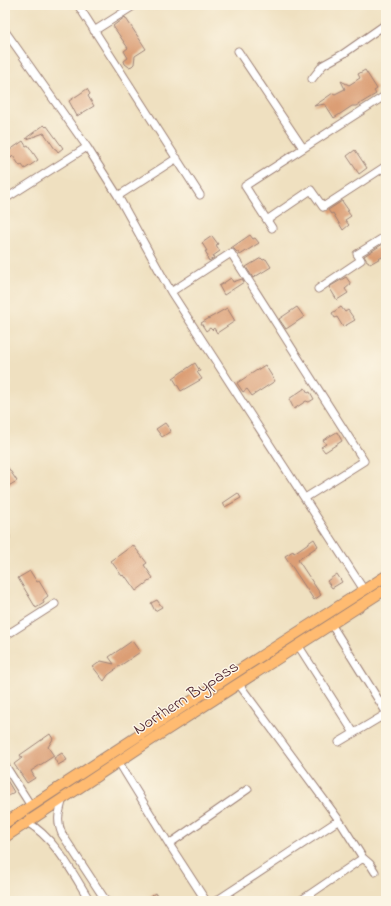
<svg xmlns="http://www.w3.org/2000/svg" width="391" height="906" font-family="'Indie Flower',sans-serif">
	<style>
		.building { fill: #db9e74 }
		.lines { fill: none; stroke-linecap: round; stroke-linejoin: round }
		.street-casing { stroke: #9c8076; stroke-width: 9 }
		.primary-casing { stroke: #9c8076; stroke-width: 12 }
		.street { stroke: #fff; stroke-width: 7 }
		.primary { stroke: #ffbb71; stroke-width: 10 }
		.labels { text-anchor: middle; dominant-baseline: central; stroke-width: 3; stroke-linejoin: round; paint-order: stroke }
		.street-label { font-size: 17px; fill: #4a1f2b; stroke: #fcf5e5 }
	</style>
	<rect width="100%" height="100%" fill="#fcf5e5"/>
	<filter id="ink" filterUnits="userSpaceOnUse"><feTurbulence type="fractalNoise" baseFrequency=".025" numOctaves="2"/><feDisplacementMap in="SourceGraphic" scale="8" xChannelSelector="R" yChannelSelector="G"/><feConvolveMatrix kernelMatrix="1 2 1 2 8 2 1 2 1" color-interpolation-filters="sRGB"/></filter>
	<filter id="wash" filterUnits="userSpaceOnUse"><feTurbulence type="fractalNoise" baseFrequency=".012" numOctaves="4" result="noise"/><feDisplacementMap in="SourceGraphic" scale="16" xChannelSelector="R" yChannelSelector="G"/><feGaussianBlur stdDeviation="0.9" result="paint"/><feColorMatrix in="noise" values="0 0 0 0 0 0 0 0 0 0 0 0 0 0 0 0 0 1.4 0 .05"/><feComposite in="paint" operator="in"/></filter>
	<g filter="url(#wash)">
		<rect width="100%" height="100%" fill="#efe0c0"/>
		<g id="blocks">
			<path class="building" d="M125,17L146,49L135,56L134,64L132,66L129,67L125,64L124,61L128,58L124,51L128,48L113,26Z
				M365,70L377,89L374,91L376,94L356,106H352L334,118L325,104L314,106L333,93L335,94L345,89L341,81L349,85L360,78L358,74Z
				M87,89L90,94L88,96L94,106L77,116L69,101Z
				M44,125L46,127L47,126L63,148L58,152L56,149H55L44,133L27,139L26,138Z
				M23,141L26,146L28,145L38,160L25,169L22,165L20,166L13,156L11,158L7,152Z
				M355,150L367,168L359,174L347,156Z
				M342,201L349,211H347L351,216L345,220L349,225L343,230L333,213L331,214L328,210Z
				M250,235L253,239L255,238L259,243L240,255L238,252H237L234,249L231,248Z
				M212,236L218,244L216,245L220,251L213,256L214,258L209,261L207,258L208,256L205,251H207L202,243Z
				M386,242V261L382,257L370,264L368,261H367L364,256Z
				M261,258L263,260L266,259L271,267L253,278L246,267Z
				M346,277L351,284L345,289L348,293L337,300L329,287Z
				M231,278L233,282L242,279L244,282L224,295L219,286Z
				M297,307L304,317L286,329L279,319Z
				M341,307L345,312L348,310L355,320L343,327L337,317L335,318L332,313Z
				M227,308L235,321L217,333L214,328L212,330L210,328L206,331L201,323Z
				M195,363L200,371L197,372L202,379L181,391L173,378Z
				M265,365L275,381L252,396L247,389L243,392L237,383Z
				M305,388L308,393L310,392L314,399L309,402L306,401L294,409L289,399Z
				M165,423L171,431L162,437L156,429Z
				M337,432L342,441L325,452L321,447L326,444L323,440Z
				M5,463L17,481L5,488Z
				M238,493L241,498L225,507L223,503Z
				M314,539L318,546L298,560L321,595L314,600L285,556L293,551L294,553Z
				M133,545L147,563L144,565L153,578L136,591L126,577L125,578L123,575L122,576L111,561Z
				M30,571L37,582L39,581L48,596L43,600L44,603L36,608L18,578Z
				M337,574L342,582L332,588L327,581Z
				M157,600L162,607L155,611L151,603Z
				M132,641L140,652L114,670H115L108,675L104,681L93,667L101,661L114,664L109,657Z
				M50,734L53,739L48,747L54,756L31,771L35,778L27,783L14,764L22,758L20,755Z
				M62,753L67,760L58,765L54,758Z
				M5,777L14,792L5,798Z
				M155,893L160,901H143Z"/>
		</g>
	</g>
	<g filter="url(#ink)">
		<use href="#blocks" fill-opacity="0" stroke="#9c8076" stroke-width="1"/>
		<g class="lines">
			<defs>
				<path id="street" d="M78,5L200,195
					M5,31L87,147L118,196L171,292L364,590
					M94,31L135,5
					M238,51L303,148
					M312,79L323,65L343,54L386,24
					M118,196L177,158
					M5,199L87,147
					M267,220L311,190L323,207L386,166
					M272,228L245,186L386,95
					M318,289L361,260L357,254L386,236
					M171,292L231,253L242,270L364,461L305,498
					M5,538L6,537
					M331,624L386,712
					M5,636L55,604
					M298,645L354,733
					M238,683L339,820L363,858L370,864L375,872
					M339,742L386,714
					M118,761L169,844L206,901
					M5,765L31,806
					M63,798C59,813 56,820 62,834L106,901
					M27,822C56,839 73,874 90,901
					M169,844L248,789
					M216,901L339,820
					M300,901L363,858"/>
				<path id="primary" d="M5,823L233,674L386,576
					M5,837L154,738L386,589"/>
			</defs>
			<use href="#street" class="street-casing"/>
			<use href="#primary" class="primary-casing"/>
			<use href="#street" class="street"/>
			<use href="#primary" class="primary"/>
		</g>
	</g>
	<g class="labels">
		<g class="street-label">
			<text transform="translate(186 698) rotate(-33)">Northern Bypass</text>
		</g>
	</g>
	<rect width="391" height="906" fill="none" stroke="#fcf5e5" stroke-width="20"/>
</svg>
